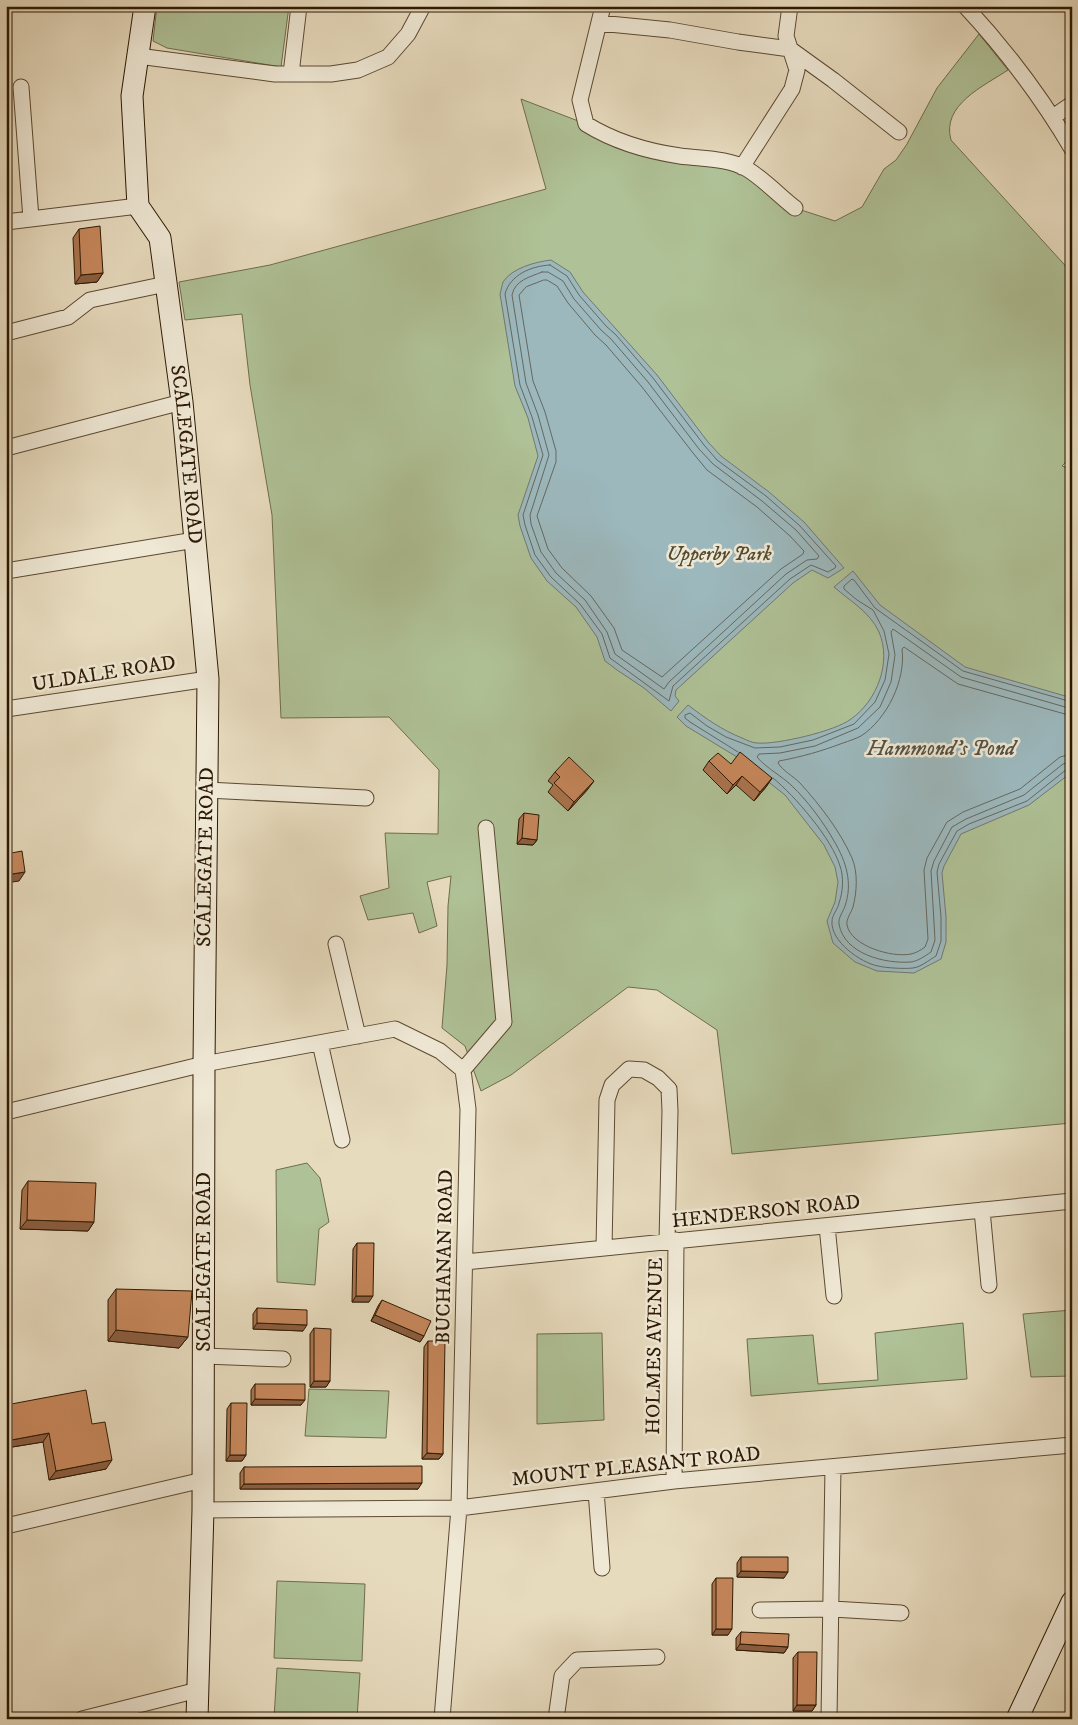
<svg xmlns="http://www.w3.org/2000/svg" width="1078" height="1725" font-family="'IM FELL DW Pica',serif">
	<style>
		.green { fill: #afc196; stroke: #6e6d4c }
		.water { fill: #9cb8bd; stroke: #707873 }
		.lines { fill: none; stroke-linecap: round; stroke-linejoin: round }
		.shore { stroke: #646860; stroke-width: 1 }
		.street-casing { stroke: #5c4a32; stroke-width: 17 }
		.secondary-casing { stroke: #2d1903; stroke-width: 23 }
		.street { stroke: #efe8d5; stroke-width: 15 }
		.secondary { stroke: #efe8d5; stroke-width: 21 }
		.wall { fill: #aa744e; stroke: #2d1903 }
		.shaded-wall { fill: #8b5e40; stroke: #2d1903 }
		.building { fill: #c6875b; stroke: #2d1903 }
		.labels { text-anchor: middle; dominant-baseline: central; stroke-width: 5; stroke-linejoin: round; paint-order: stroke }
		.street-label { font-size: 20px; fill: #2d1903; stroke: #efe8d5 }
		.park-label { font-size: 20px; font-style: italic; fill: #544b2f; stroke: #efe8d5 }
		.water-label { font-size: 21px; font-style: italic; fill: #545144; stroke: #efe8d5 }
	</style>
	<rect width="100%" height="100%" fill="#e7dbbe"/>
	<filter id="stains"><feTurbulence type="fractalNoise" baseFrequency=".004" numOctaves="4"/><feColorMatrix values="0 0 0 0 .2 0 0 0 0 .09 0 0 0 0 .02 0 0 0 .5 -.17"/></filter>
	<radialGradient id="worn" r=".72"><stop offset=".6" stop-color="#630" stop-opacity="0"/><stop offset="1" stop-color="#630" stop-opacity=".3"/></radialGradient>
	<path class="green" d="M157,6H289L281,67L167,48L153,41Z
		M979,34L1008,70C984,86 941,105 951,140L1072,273V456L1062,466L1072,469V1123L732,1154L717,1030L657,990L628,987L511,1075L481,1091L465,1046L442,1028L447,965L448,906L451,876L427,882L437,926L419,933L413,913L368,920L360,896L389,888L385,833L438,834L439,770L389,717L281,718L272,515L250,385L242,314L185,320L179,282L270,265L546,189L521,99L586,124L602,134L721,161L795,208L835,221L862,207L884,169L896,160L907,144L937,88Z
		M307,1163L320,1178L329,1222L319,1229L315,1285L277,1282L276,1170Z
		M1072,1310V1376L1031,1377L1023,1314Z
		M963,1323L967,1379L751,1396L747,1339L813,1335L818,1384L878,1380L875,1333Z
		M602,1333L604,1420L537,1424V1334Z
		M309,1389L389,1391L386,1438L305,1436Z
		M277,1581L365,1584L362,1661L274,1658Z
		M277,1668L360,1673L357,1719H274Z"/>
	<path class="water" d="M551,260L570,272L583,292L657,375L708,442L721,456L769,492L804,522L844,568L828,578L812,570L793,583L676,690L675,696L679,701L671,711L644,688L617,670L605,661L597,637L576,607L547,581L531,558L520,526L518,515L538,456L528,418L515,386L500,294C501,291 502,285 503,282C512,268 535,262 551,260Z
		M853,571L880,605L965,667L1072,698V772L1029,805L961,834L944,866L942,873L946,917V942L941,959L914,973L877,971L855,962L833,943L827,921L835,902L838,882L835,867L824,845L785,795L737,757L686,726L677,717L688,705C705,718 722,730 742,738C747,740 752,743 757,743C776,745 836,731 851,719C877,701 892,662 879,632C870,612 850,601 834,587Z"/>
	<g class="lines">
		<path class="shore" d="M550,265L567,276L579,295L606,326L616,335L653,378L704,445L717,460L766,496L800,526L836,566L835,568L828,572L811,565L790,579L673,686L669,701L610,658L602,634L580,604L551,577L535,555L525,525L523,515L543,455L532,417L520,385L505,294C510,275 531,266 550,265Z
			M542,272H548L563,281L574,299L601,330L611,339L648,382L699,449L713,464L762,501L796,530L819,556L817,559L807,560L786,574L669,682L664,689L615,654L607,632L585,600L556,573L541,552L531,524L530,515L549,455L538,415L526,383L512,295C515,280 530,277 542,272Z
			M544,280H547L557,286L568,303L595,335L606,345L642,387L693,453L707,470L757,507L790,536L804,551L803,554L781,569L662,677L622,650L614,628L591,596L562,568L548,549L537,516L556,462V451L545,412L533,381L519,295L526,287Z
			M1072,709L961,677L893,629L891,632L895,655L891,682L880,707L858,728L815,746L780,753L759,754L757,757C766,768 782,776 792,786C807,800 824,823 834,841C846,861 853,883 845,906C843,912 838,918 839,924C844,954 885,964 911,962C918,961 925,956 931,952L935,940L931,871L934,861L952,827L966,819L1024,795L1063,764L1072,762
			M1072,716L958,684L904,647L902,649C906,680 887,719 861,736C855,739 849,741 843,743C822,751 801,757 779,761L778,763C783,771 793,776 800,783C820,805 840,831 852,858C858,872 857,892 853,907C851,913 846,919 847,925C851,946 892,958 911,954C916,953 921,950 925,947L928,939L924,870L927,858L947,822L963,812L1020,789L1060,757L1072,754
			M738,752L690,722L685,718V715L690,713L707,726L726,737L755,748L780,747L813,740L854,724L875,702L885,680L889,654L884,631L873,610L857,600L844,589V586L852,579L854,580L875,608L963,671L1072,702
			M773,778C795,796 832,839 840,866C844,877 843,892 839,903C838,909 832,915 832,921C830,941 861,963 878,966C886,968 905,969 913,968C921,967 929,960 936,956L941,941V917L937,872L939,864L957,831L969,824L1027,801L1067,769L1072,768"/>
		<defs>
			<path id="street" d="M603,6L580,100L586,124C615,142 646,151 680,156C702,159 728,158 747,169C761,177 781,197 795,208
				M965,6C1005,49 1042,98 1072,149
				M599,23L670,30L738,42L790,49L833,80L899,132
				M138,56L275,74H331L358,70L388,57L408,34L423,6
				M291,74L299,6
				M21,87L31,219
				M1053,117L1072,104
				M742,167L792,89L797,70L786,36L790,6
				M6,222L138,206
				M6,333L68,317L90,300L166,284
				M6,448L182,402
				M6,571L195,540
				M6,709L208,679
				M207,790L366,798
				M336,944L358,1036
				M320,1043L342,1140
				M463,1070L504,1022L486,828
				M6,1112L204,1064L395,1029L440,1051L463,1070L468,1109L459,1508L442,1719
				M982,1210L989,1285
				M827,1226L834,1296
				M604,1248L607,1100L612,1085L629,1069L644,1070L658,1078L669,1089L670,1111L667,1241
				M465,1262L1072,1201
				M204,1356L283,1359
				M674,1481L676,1240
				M596,1491L602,1568
				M203,1510L459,1508L674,1481L1072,1445
				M6,1526L203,1480
				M760,1610L832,1609L901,1613
				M82,1719L198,1690
				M556,1719L562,1676L577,1660L657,1657
				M829,1719L833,1467"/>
			<g id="secondary">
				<path id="s1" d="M145,6L132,96L138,206L160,238L182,402L208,679L204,1064L203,1510L197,1719"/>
				<path d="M1017,1719L1072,1602"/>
			</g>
		</defs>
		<use href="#street" class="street-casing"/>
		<use href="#secondary" class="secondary-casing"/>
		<use href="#street" class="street"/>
		<use href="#secondary" class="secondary"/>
	</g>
	<path class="wall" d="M79,229L103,273L97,282L75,284L73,238Z
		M709,761L731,764L772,778L766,787L754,801L736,785L727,794L703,770Z
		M555,772L588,789L568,811L548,792L553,785L548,781Z
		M524,813L537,840L533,845L517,844L519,819Z
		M28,1181L94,1222L88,1231L20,1229L22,1190Z
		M357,1243L369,1302H352L353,1249Z
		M116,1289L188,1337L179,1348L108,1341V1300Z
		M382,1300L424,1336L420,1342L371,1321L378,1306Z
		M257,1308L303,1331L253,1329V1314Z
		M314,1328L330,1381L326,1387H310V1334Z
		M428,1341L443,1454L439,1459H422L424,1347Z
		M255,1384L301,1405H251V1390Z
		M231,1403L246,1455L242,1461H226L227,1409Z
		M6,1405L92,1424L106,1469L49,1480L43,1442L6,1448Z
		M244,1467L418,1489H240V1473Z
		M741,1557L784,1578L737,1577V1563Z
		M716,1578L728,1635H712V1584Z
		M741,1632L788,1647L784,1653L736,1650V1638Z
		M798,1652L816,1705L812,1711H793V1658Z"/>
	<path class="shaded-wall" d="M103,273L97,282L75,284L81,275Z
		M742,776L736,785L727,794L733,785Z
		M772,778L766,787L754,801L760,792Z
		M594,781L588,789L568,811L574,802Z
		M522,838L537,840L533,845L517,844Z
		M25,872L19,881L6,883V875Z
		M11,951L6,958V952Z
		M27,1220L94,1222L88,1231L20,1229Z
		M356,1296H373L369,1302H352Z
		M375,1315L424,1336L420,1342L371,1321Z
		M257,1323L307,1325L303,1331L253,1329Z
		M116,1330L188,1337L179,1348L108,1341Z
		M314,1381H330L326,1387H310Z
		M255,1399L305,1400L301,1405H251Z
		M49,1433L43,1442L6,1448V1441Z
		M427,1453L443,1454L439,1459H422Z
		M230,1455H246L242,1461H226Z
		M112,1460L106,1469L49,1480L56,1471Z
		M422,1483L418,1489H240L244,1484Z
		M741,1571L788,1572L784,1578L737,1577Z
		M716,1629H732L728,1635H712Z
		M740,1644L788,1647L784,1653L736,1650Z
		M797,1705H816L812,1711H793Z"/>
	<path class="building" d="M100,226L103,273L81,275L79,229Z
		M740,752L772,778L760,792L742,776L733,785L709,761L718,753L731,764Z
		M569,757L594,781L574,802L554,783L560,777L555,772Z
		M524,813L539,815L537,840L522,838Z
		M22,851L25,872L6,875V854Z
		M6,919L11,951L6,952Z
		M28,1181L96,1183L94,1222L27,1220Z
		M357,1243H374L373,1296H356Z
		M116,1289L192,1291L188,1337L116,1330Z
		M382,1300L431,1321L424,1336L375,1315Z
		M257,1308L307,1310V1325L257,1323Z
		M314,1328L331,1329L330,1381H314Z
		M428,1341H445L443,1454L427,1453Z
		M255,1384H305V1400L255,1399Z
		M86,1390L92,1424L105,1422L112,1460L56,1471L49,1433L6,1441V1405Z
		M231,1403H247L246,1455H230Z
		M422,1466V1483L244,1484V1467Z
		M741,1557H788V1572L741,1571Z
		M716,1578H733L732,1629H716Z
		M741,1632L789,1634L788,1647L740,1644Z
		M798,1652H817L816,1705H797Z"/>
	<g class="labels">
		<g class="street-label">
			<text stroke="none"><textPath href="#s1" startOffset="458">SCALEGATE ROAD</textPath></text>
			<text transform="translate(104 674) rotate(-9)">ULDALE ROAD</text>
			<text transform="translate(206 857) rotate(-89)">SCALEGATE ROAD</text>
			<text transform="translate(766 1212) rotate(-6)">HENDERSON ROAD</text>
			<text transform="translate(445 1257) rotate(-89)">BUCHANAN ROAD</text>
			<text transform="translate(204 1262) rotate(-90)">SCALEGATE ROAD</text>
			<text transform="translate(655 1346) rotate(-89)">HOLMES AVENUE</text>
			<text transform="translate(636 1467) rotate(-6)">MOUNT PLEASANT ROAD</text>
		</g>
		<g class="park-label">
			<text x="719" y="554">Upperby Park</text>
		</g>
		<g class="water-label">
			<text x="941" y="749">Hammond's Pond</text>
		</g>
	</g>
	<rect width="1078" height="1725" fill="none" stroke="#e7dbbe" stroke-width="25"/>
	<rect x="8" y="8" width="1063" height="1710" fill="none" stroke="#2d1903" stroke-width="2.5"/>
	<rect x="12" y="12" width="1053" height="1700" fill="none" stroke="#2d1903"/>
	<rect width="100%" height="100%" filter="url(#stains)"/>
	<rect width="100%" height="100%" fill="url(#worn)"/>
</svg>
